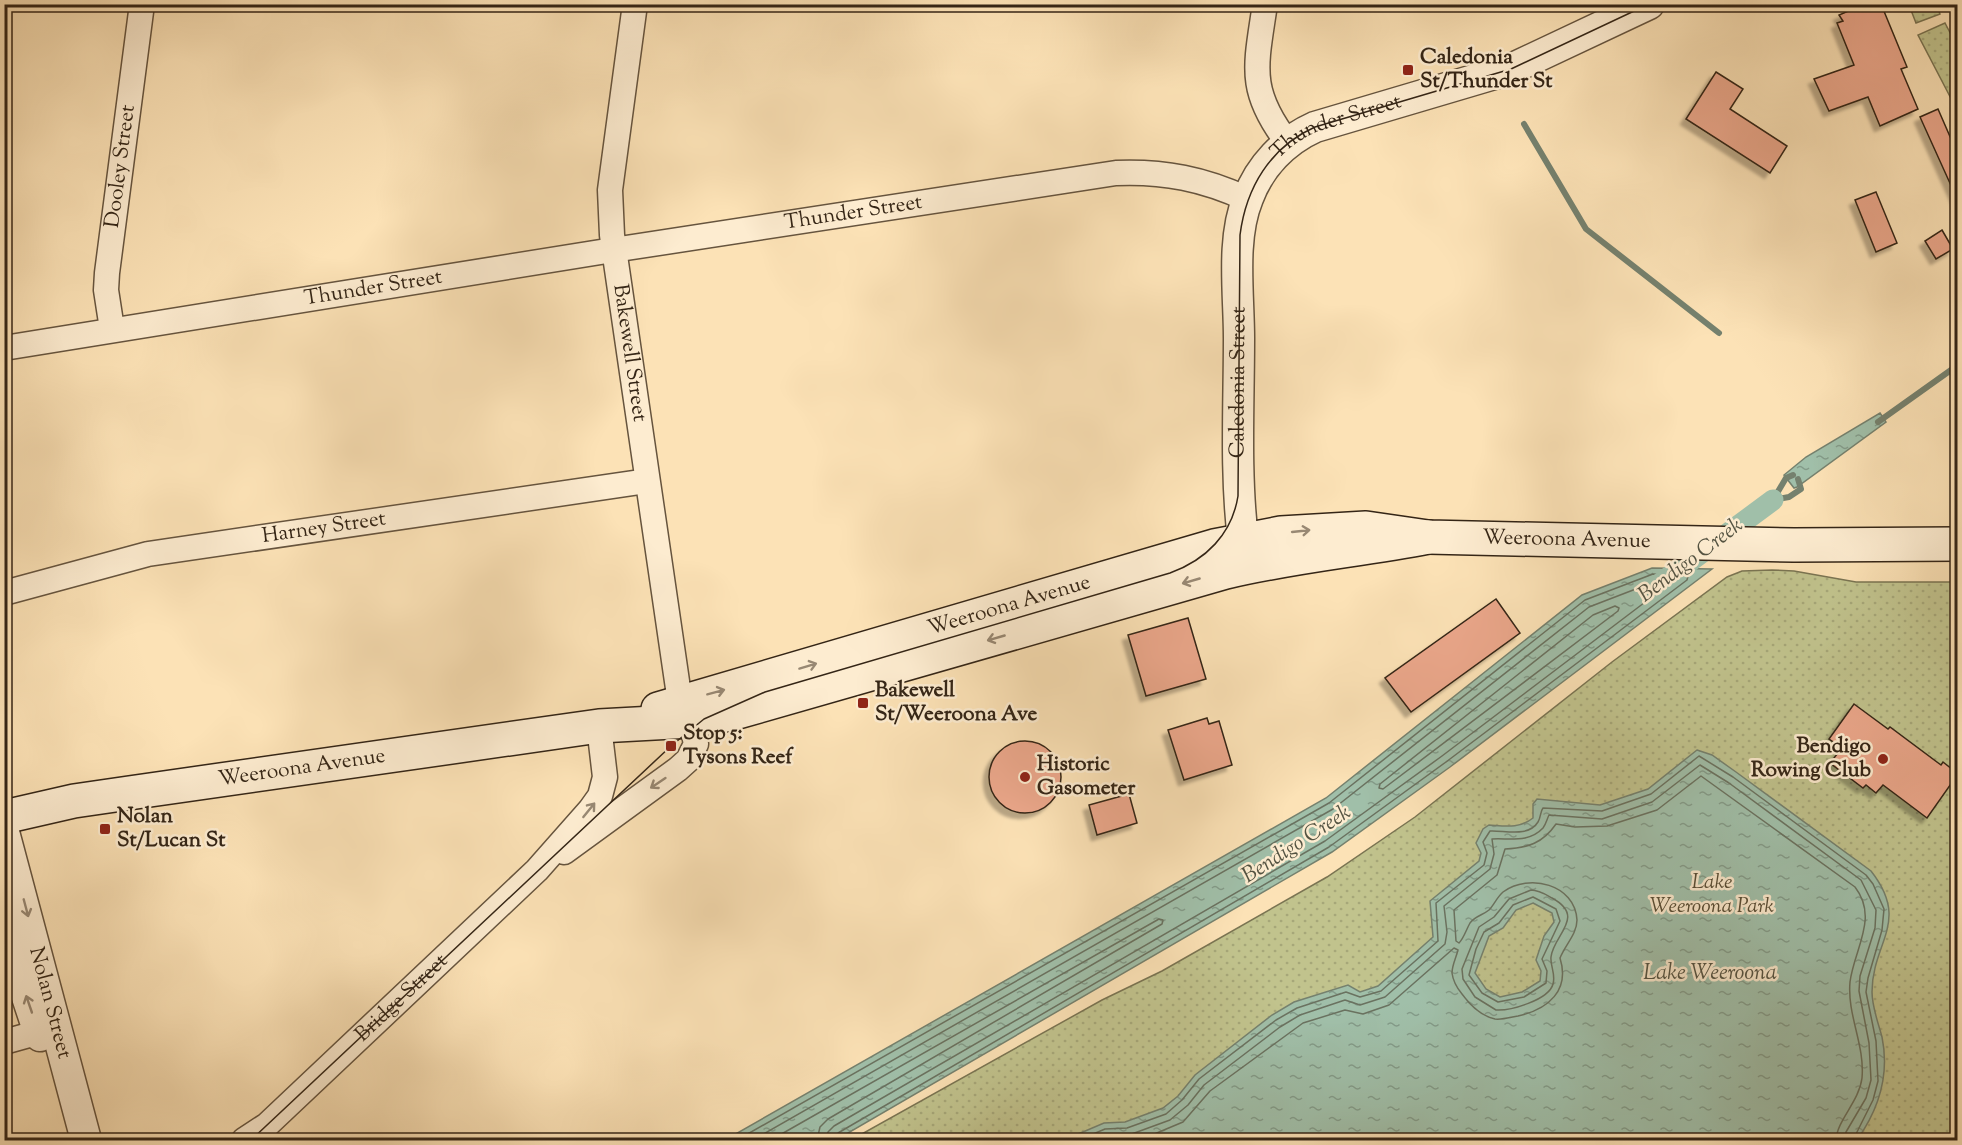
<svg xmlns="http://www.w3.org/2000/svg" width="1962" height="1145" font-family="'Sorts Mill Goudy',serif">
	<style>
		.park { fill: url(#park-dots); stroke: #7a7452; stroke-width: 1.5 }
		.water { fill: url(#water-ripples); stroke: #75816e; stroke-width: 1.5; fill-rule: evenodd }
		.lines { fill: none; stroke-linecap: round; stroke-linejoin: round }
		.shore { stroke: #6a7260; stroke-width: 1.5 }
		.stream { stroke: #75816e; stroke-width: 6 }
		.canal { stroke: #a0bfa9; stroke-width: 21 }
		.building { fill: #eba78b; stroke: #342516; stroke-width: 1.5; filter: url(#shadow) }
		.minor-casing { stroke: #66543e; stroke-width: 27 }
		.tertiary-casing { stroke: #66543e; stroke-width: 33 }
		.secondary-casing { stroke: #342516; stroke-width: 36 }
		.minor { stroke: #fdecd0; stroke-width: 24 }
		.tertiary { stroke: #fdecd0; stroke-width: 30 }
		.secondary { stroke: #fdecd0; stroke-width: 33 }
		.tram { stroke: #342516; stroke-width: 1.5 }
		.oneway { stroke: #988873 }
		.poi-dot { fill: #8f2418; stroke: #fdecd0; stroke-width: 2 }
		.labels { text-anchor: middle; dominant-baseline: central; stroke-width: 5; stroke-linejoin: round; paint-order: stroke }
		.poi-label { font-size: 21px; font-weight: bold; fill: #342516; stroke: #fdecd0; text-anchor: start }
		.street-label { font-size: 21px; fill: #342516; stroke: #fdecd0 }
		.park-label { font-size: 21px; font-style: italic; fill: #574c34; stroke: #fdecd0 }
		.water-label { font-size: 22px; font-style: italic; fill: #545342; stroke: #fdecd0 }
	</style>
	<defs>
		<pattern id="park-dots" width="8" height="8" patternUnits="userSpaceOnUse" patternTransform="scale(1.5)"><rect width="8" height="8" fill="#c1c38d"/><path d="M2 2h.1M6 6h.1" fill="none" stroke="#a6a779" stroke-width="1.8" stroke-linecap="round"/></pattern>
		<pattern id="water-ripples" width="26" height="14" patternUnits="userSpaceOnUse" patternTransform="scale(1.5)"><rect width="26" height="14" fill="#a0bfa9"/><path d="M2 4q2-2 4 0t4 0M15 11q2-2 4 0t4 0" fill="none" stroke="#839b89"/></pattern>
		<filter id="shadow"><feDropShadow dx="-5.5" dy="5.5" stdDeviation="1.5" flood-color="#0004"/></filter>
	</defs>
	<rect width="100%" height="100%" fill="#fce2b6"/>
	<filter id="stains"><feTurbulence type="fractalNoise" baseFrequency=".00333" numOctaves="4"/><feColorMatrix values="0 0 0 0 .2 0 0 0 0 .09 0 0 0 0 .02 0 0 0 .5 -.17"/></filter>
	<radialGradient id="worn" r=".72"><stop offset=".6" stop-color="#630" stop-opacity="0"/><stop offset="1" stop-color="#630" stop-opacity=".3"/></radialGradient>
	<path class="park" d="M1909,5H1937L1940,14L1916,23Z
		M1945,23L1957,46V110L1918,35Z
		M1772,570L1794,571L1856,582H1957V1140H851L1102,1000L1162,971L1327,877L1415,817L1612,662L1727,577L1742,571Z"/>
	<path class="water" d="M1880,413L1886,422L1797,487L1794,488L1784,475L1806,457Z
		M1652,568L1712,569L1450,767L1332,852L836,1140H725L1326,798L1582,595Z
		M1697,750L1712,755L1736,772L1871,871C1911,922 1872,942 1872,992C1872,1007 1878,1022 1882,1037C1890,1076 1879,1109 1857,1140H1064L1104,1123L1125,1122L1163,1108L1178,1096L1195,1075L1272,1015L1294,1002L1348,985L1360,992L1378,986L1433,937L1430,901L1479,861L1481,853L1476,843L1483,829L1489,825C1505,826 1519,829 1533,818V804L1537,799L1600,805L1648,789ZM1533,903L1552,913L1554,922L1544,936L1536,960L1541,971L1540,981L1522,992L1500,997L1486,989L1475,973L1489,936L1503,928L1516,910Z"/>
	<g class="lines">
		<path class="shore" d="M1615,606L1619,608L1618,611L1383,789L1379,788L1380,784L1593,615Z
			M1531,890C1539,890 1545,894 1552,898C1587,917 1553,935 1551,957C1550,966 1556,974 1553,984C1549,1000 1510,1011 1496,1010L1475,997L1463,979L1462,969L1479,927L1494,917L1509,899Z
			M1533,897L1556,909L1560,921L1542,959L1547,971L1546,983L1524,997L1498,1002L1482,993L1469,975L1476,949L1484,932L1499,923L1513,905Z
			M737,1140L1329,803L1585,600L1653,574L1688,576L1687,580L1446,762L1329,847L838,1133L834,1140
			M753,1140L1333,809L1589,607L1654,582L1666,583L1665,587L1442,756L1325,841L834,1126L828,1132L826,1140
			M771,1140L1159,919L1163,920L1162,924L828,1119L820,1127L817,1140
			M1079,1140L1105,1129L1127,1128L1166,1114L1182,1100L1199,1079L1276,1020L1297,1008L1346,992L1360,997L1381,991L1438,941L1436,903L1484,865L1487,853L1483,842L1490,831C1504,830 1528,838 1538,822C1541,817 1540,812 1543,808L1602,811L1651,794L1699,756L1733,777L1866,875L1873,884L1884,909L1882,930L1868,978L1866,992L1876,1041L1878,1081L1873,1100L1853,1140
			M1098,1140L1108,1136L1129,1135L1170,1120L1188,1105L1204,1085L1280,1027L1300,1015L1345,1000L1360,1005L1385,997L1445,944L1447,932L1444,906L1490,869L1494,854L1492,839C1510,838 1529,843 1543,828C1546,824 1547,819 1549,815L1602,819L1652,802L1700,765L1729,783L1861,880L1876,910L1875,928L1860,976L1859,991L1869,1043L1871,1080L1866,1098L1846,1132L1845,1140
			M1140,1140L1183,1122L1210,1091L1303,1023L1345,1010L1363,1014L1389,1005L1454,948L1458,950C1456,958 1452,965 1452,973C1453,981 1457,988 1462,994C1470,1005 1481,1016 1495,1019C1503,1020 1511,1017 1518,1016C1549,1009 1570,990 1560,958C1565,945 1577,934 1577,920C1575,884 1529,873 1503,892C1497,897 1494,905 1489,910C1483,915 1475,916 1470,923C1466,930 1464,938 1459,943L1456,941L1454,910L1497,875L1505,849C1528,848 1543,843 1556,824L1575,827L1607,826L1657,810L1701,776L1855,887C1879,918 1854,949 1850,982C1847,1015 1865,1045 1862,1078C1859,1102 1837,1120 1836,1140"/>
		<path class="stream" d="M1524,124L1586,229L1719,333
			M1878,422L1958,365
			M1773,500L1786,478L1793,475
			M1773,500L1789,497L1801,489L1798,479"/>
		<path class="canal" d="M1658,585L1773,500"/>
	</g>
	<path class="building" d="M1851,4H1881L1907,67L1901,69L1918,109L1880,126L1868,97L1829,111L1814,79L1854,65L1837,23L1843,21L1839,15L1853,9Z
		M1716,72L1743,89L1730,109L1787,146L1770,173L1686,119Z
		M1938,109L1958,155V201L1920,117Z
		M1876,192L1897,243L1876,252L1855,200Z
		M1942,230L1953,249L1936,259L1925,241Z
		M1496,599L1520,633L1411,712L1385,678Z
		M1188,618L1206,679L1146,696L1128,635Z
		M1854,704L1888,729L1890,727L1941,765L1943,762L1958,774L1927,818L1883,785L1876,793L1866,785L1863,788L1830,763L1842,748L1829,739Z
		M1207,718L1209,724L1219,721L1232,765L1184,780L1168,730Z
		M989 777a36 36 0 1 1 72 0a36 36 0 1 1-72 0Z
		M1129,794L1137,823L1097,835L1089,805Z"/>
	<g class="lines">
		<defs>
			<g id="minor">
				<path id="s1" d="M635,4L610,190L612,235L680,702"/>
				<path d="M1265,4C1256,66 1247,90 1288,143"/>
				<path id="s2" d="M112,329L106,290L107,273L142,4"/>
				<path id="s3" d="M4,348L613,250L1116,173C1164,171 1204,179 1247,199"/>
				<path id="s4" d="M4,593L148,554L647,481"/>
				<path d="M564,852L678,769L688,760L696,744L691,721"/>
				<path d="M4,1042L54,1028"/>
				<path d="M244,1140L267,1125L537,870L590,810L600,796L605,777L599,726"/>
			</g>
			<g id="tertiary">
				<path d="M1243,539C1235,473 1239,405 1239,338C1239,294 1231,239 1248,198C1260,166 1284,141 1315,127L1511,69L1649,4"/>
				<path id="s5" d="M4,832L86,1140"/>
				<path d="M4,928L40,1036"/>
			</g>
			<g id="secondary">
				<path id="s6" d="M658,709L1214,546L1281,533L1366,528L1428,537L1794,545L1958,544"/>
				<path id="s7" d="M4,817L74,801L129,793L599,726L691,721L731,714L1226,572C1292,556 1361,550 1428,537"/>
			</g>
		</defs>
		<use href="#minor" class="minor-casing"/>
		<use href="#tertiary" class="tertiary-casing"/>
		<use href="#secondary" class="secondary-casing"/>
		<use href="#minor" class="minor"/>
		<use href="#tertiary" class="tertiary"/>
		<use href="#secondary" class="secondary"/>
		<path class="tram" id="s8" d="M251,1140L671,746L704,719L765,692L1170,573C1206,560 1232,534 1238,496L1240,235C1246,188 1270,147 1315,127L1511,69L1649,4"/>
	</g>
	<defs><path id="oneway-shaft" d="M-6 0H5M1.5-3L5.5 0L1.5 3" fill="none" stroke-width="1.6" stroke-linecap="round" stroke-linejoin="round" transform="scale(1.5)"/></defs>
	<g class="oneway">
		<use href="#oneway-shaft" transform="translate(1301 531) rotate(-6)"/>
		<use href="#oneway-shaft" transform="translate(1191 581) rotate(164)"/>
		<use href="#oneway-shaft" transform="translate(996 638) rotate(164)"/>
		<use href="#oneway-shaft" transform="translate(808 666) rotate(-17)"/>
		<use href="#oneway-shaft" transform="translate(716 692) rotate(-15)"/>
		<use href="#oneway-shaft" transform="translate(658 783) rotate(146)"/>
		<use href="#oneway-shaft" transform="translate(589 810) rotate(-51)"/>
		<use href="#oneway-shaft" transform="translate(26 908) rotate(75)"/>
		<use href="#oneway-shaft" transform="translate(29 1004) rotate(-109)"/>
	</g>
	<g class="poi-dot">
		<rect x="1402" y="64" width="12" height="12" rx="3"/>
		<rect x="857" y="697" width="12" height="12" rx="3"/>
		<rect x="665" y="740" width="12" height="12" rx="3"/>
		<circle cx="1883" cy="759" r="6"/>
		<circle cx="1025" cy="777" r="6"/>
		<rect x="99" y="823" width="12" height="12" rx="3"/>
	</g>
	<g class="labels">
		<g class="poi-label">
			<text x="1420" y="58">Caledonia<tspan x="1420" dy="24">St/Thunder St</tspan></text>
			<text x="875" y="691">Bakewell<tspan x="875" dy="24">St/Weeroona Ave</tspan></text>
			<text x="683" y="734">Stop 5:<tspan x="683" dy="24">Tysons Reef</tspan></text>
			<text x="1871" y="747" text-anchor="end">Bendigo<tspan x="1871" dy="24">Rowing Club</tspan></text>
			<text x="1037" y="765">Historic<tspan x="1037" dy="24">Gasometer</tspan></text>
			<text x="117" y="817">Nolan<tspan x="117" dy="24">St/Lucan St</tspan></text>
		</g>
		<g class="street-label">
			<text stroke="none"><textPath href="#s8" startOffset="1634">Thunder Street</textPath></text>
			<text stroke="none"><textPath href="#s2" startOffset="164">Dooley Street</textPath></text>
			<text stroke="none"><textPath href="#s3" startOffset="860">Thunder Street</textPath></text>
			<text stroke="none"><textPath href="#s3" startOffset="374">Thunder Street</textPath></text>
			<text stroke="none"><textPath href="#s1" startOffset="352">Bakewell Street</textPath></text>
			<text stroke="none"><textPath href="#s8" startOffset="1329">Caledonia Street</textPath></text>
			<text stroke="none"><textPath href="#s4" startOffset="327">Harney Street</textPath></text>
			<text stroke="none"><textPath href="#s6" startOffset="934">Weeroona Avenue</textPath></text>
			<text stroke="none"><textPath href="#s6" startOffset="366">Weeroona Avenue</textPath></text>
			<text stroke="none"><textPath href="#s7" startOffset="302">Weeroona Avenue</textPath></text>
			<text stroke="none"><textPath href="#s8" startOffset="207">Bridge Street</textPath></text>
			<text stroke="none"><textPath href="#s5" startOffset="177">Nolan Street</textPath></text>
		</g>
		<g class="park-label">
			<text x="1712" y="883">Lake<tspan x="1712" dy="24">Weeroona Park</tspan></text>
		</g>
		<g class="water-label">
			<text transform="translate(1691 561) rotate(-37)">Bendigo Creek</text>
			<text transform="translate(1297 845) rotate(-33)">Bendigo Creek</text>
			<text x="1710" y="974">Lake Weeroona</text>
		</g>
	</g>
	<rect width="1962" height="1145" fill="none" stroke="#fce2b6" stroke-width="24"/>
	<rect x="6" y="6" width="1950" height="1133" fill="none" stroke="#342516" stroke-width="3"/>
	<rect x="12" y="12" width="1938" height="1121" fill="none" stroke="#342516" stroke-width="1.5"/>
	<rect width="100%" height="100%" filter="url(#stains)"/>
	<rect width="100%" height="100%" fill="url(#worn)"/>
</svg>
